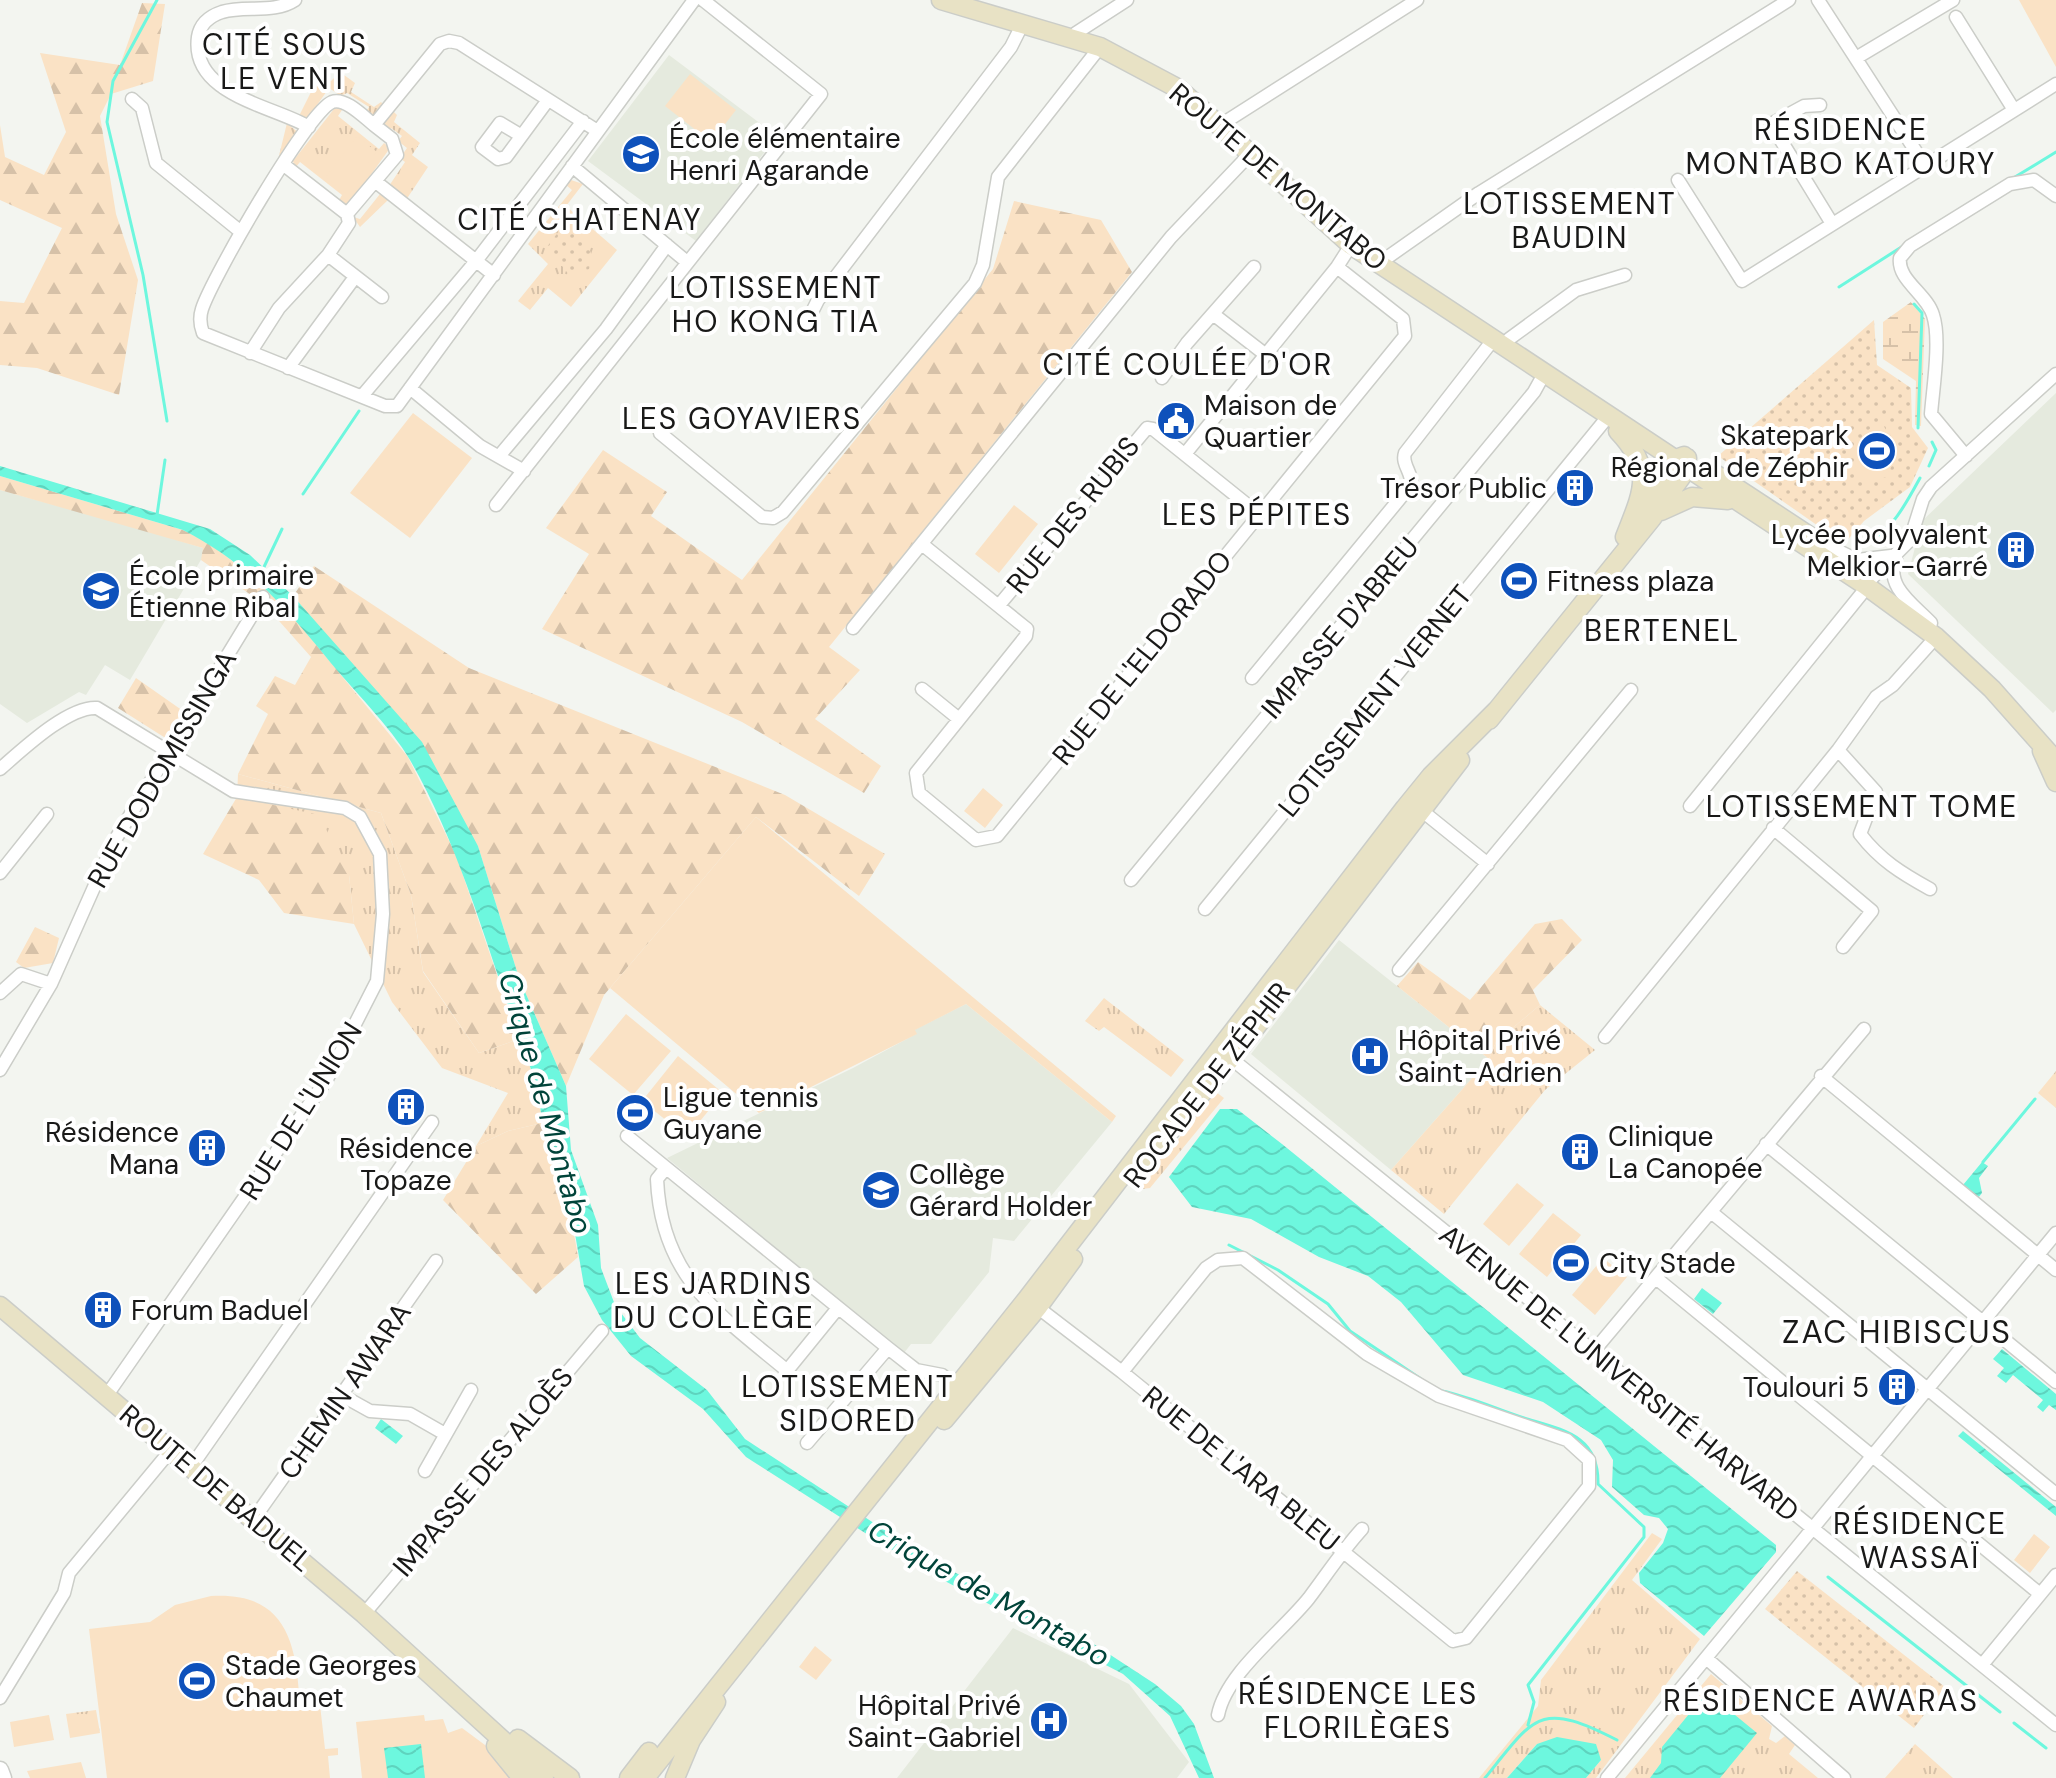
<svg xmlns="http://www.w3.org/2000/svg" width="2056" height="1778" font-family="'DM Sans',sans-serif">
	<style>
		.built { fill: #e5eade }
		.grass { fill: url(#grass-tufts) }
		.forest { fill: url(#forest-firs) }
		.wetland { fill: url(#wetland-marsh) }
		.park { fill: url(#park-dots) }
		.pitch { fill: #fae2c5 }
		.water { fill: url(#water-waves) }
		.lines { fill: none; stroke-linecap: round; stroke-linejoin: round }
		.stream { stroke: #6df7de; stroke-width: 3 }
		.minor-casing { stroke: #cbcdc8; stroke-width: 15 }
		.tertiary-casing { stroke: #cbcdc8; stroke-width: 19 }
		.secondary-casing { stroke: #cbcdc8; stroke-width: 21 }
		.minor { stroke: #fff; stroke-width: 12 }
		.tertiary { stroke: #fff; stroke-width: 16 }
		.secondary { stroke: #e8e2c5; stroke-width: 18 }
		.labels { text-anchor: middle; dominant-baseline: central; stroke-width: 8; stroke-linejoin: round; paint-order: stroke }
		.poi-label { font-size: 28px; fill: #191918; stroke: #fff; text-anchor: start }
		.street-label { font-size: 28px; fill: #191918; stroke: #fff }
		.neighbourhood-label { font-size: 30px; letter-spacing: 2px; fill: #191918; stroke: #fff }
		.water-label { font-size: 30px; font-style: italic; fill: #01443a; stroke: #fff }
		.quarter-label { font-size: 32px; letter-spacing: 2px; fill: #191918; stroke: #fff }
	</style>
	<defs>
		<pattern id="grass-tufts" width="24" height="20" patternUnits="userSpaceOnUse" patternTransform="scale(2)"><rect width="24" height="20" fill="#fae2c5"/><path d="M3 7l-1-3M5 7V3M7 7l1-3M15 17l-1-3M17 17v-4M19 17l1-3" fill="none" stroke="#d6c1a8"/></pattern>
		<pattern id="forest-firs" width="22" height="20" patternUnits="userSpaceOnUse" patternTransform="scale(2)"><rect width="22" height="20" fill="#fae2c5"/><path d="M5 1l3.5 6h-7zM16 11l3.5 6h-7z" fill="#d6c1a8"/></pattern>
		<pattern id="wetland-marsh" width="20" height="14" patternUnits="userSpaceOnUse" patternTransform="scale(2)"><rect width="20" height="14" fill="#fae2c5"/><path d="M1 5h8M5 5V1M11 12h8M15 12V8" fill="none" stroke="#d6c1a8"/></pattern>
		<pattern id="park-dots" width="8" height="8" patternUnits="userSpaceOnUse" patternTransform="scale(2)"><rect width="8" height="8" fill="#fae2c5"/><path d="M2 2h.1M6 6h.1" fill="none" stroke="#d6c1a8" stroke-width="1.8" stroke-linecap="round"/></pattern>
		<pattern id="water-waves" width="16" height="10" patternUnits="userSpaceOnUse" patternTransform="scale(2)"><rect width="16" height="10" fill="#6df7de"/><path d="M0 5q4-4 8 0t8 0" fill="none" stroke="#5ed3be"/></pattern>
	</defs>
	<rect width="100%" height="100%" fill="#f3f5f0"/>
	<path class="built" d="M669,55L777,136L696,241L588,161Z
		M2056,393V710L2053,713L1908,574L1922,521Z
		M0,490L138,528L203,548L205,553L130,680L105,665L86,695L79,692L27,723L0,704Z
		M1339,940L1489,1059L1391,1170L1251,1054Z
		M966,1004L1112,1122L1014,1241L993,1238L989,1272L931,1344H911L904,1353L667,1158L853,1068L916,1034L914,1030Z
		M1013,1628L1129,1684L1189,1762L1177,1778H897Z"/>
	<path class="grass" d="M340,72L355,83L351,92L374,107L381,102L384,105L373,117L364,114L369,107L347,93L341,96L329,88L315,108L319,113L309,118L299,116L320,74L331,81Z
		M338,108L342,110L338,116L379,149L384,143L390,148L348,207L338,202L342,195L300,162L295,168L293,161L334,109Z
		M391,109L397,115L394,122L420,143L412,155L428,167L406,200L389,186L405,162L400,158L407,148L398,141L402,136L391,128L387,133L381,122Z
		M287,123L300,134L276,168Z
		M571,180L583,184L566,206L617,250L571,307L548,288L530,310L518,301L548,264L528,244L572,190L566,185Z
		M380,194L388,200L360,227L353,217L360,219Z
		M238,774L381,813L411,895L423,972L479,1053L519,1039L538,1087L542,1123L508,1131L476,1146L508,1093L442,1068L392,1002L354,924L349,875L237,797Z
		M1104,998L1184,1060L1171,1077L1104,1027L1099,1031L1085,1021Z
		M1540,1005L1595,1050L1545,1090L1444,1214L1391,1170L1489,1059L1496,1042Z
		M2056,1071V1108L2038,1093Z
		M1216,1092L1224,1098L1150,1188L1134,1190L1154,1161L1172,1147Z
		M1652,1533L1662,1539L1632,1580L1700,1639L1596,1778H1586L1601,1760L1537,1744L1507,1778H1479L1538,1706L1541,1680Z
		M1711,1674L1772,1726L1769,1739L1776,1743L1785,1736L1795,1745L1789,1754L1818,1778H1625Z
		M96,1710L100,1733L70,1738L66,1714Z
		M1915,1744L1953,1778H1885Z"/>
	<path class="forest" d="M142,3L165,4L153,81L111,94L100,116L116,214L138,280L119,395L37,368L0,365V301L24,303L62,228L0,200V125L5,157L44,175L66,132L40,53L120,65Z
		M1014,201L1101,220L1132,272L829,647L860,670L815,719L881,766L864,793L742,722L542,629L589,554L546,528L603,450L667,492L651,516L742,580L993,269Z
		M0,476L183,530L211,544L278,598L408,757L456,855L519,1039L479,1053L423,971L411,895L381,813L238,774L268,714L256,706L275,676L295,685L311,657L264,604L201,560L203,548L0,490Z
		M314,566L469,668L785,795L885,854L859,896L756,817L604,995L566,1086L519,978L478,846L359,675L293,596Z
		M136,678L186,713L167,739L118,708Z
		M237,797L319,815L349,875L354,924L284,913L259,880L203,854Z
		M1562,919L1582,940L1533,990L1540,1005L1496,1042L1489,1059L1397,986L1418,962L1470,1000L1535,924Z
		M35,927L59,938L53,963L24,968L16,962Z
		M542,1123C554,1168 572,1212 578,1257L536,1294L443,1200L476,1146L508,1131Z"/>
	<path class="wetland" d="M1911,302L1925,319L1921,426L1915,425L1916,381L1883,359V322Z"/>
	<path class="park" d="M565,223L583,232L592,256L589,269L570,276L547,247Z
		M1874,320L1877,365L1911,388L1912,427L1928,448L1910,487L1864,521L1844,544L1718,456Z
		M1797,1571L1945,1687L1914,1728L1765,1609Z"/>
	<path class="pitch" d="M2019,0H2056V67Z
		M690,74L736,110L711,142L665,106Z
		M357,136L377,152L345,193L326,177Z
		M413,413L472,458L410,538L350,493Z
		M1877,425L1884,426L1890,440L1891,426H1898V454L1886,477L1870,483L1856,471C1854,452 1858,433 1877,425Z
		M1014,505L1038,524L999,573L975,554Z
		M983,788L1003,805L985,828L964,811Z
		M756,817L1116,1116L1112,1122L966,1004L915,1030L917,1034L759,1113L610,988Z
		M626,1014L671,1051L633,1095L589,1059Z
		M678,1056L723,1093L687,1137L642,1101Z
		M1517,1183L1544,1205L1509,1246L1483,1224Z
		M1553,1213L1581,1235L1547,1277L1519,1254Z
		M1603,1258L1627,1277L1595,1315L1572,1295Z
		M2034,1534L2050,1547L2030,1573L2014,1560Z
		M211,1596C280,1592 295,1634 299,1693L319,1696L325,1749L338,1748V1755L328,1756L330,1778H107L89,1629L150,1622L175,1605Z
		M815,1646L832,1660L816,1680L799,1667Z
		M49,1715L54,1740L14,1747L10,1722Z
		M424,1715L425,1721L443,1719L448,1733L462,1728L485,1745L510,1773V1778H362L356,1722Z
		M81,1762L86,1778H30L27,1771Z"/>
	<path class="water" d="M0,466L210,529L250,555L293,596L422,742L478,846L519,978L566,1086L571,1150L598,1225L601,1268L615,1305L640,1338L707,1390L745,1439L906,1544L952,1571L1083,1637L1155,1684L1181,1706L1194,1724L1214,1778H1199L1170,1716L1123,1674L920,1568L746,1457L703,1409L631,1356L602,1320L584,1286L574,1228L558,1186L542,1123L538,1087C494,978 469,863 410,760C391,727 351,688 326,657C284,605 244,561 183,530L0,476Z
		M1220,1109H1237L1282,1144L1776,1545V1552L1704,1636L1640,1583L1639,1573L1663,1543L1668,1529L1659,1518L1644,1515L1612,1487L1613,1460L1601,1440L1543,1402L1463,1375L1401,1302L1368,1276L1319,1257L1251,1219L1192,1207L1169,1177Z
		M1982,1162L1988,1166L1979,1178L1982,1193L1978,1198L1963,1185Z
		M1702,1288L1722,1303L1713,1314L1694,1299Z
		M2002,1349L2056,1394V1410L2049,1405L2043,1412L2037,1407L2043,1400L2013,1375L2006,1383L1997,1376L2004,1368L1993,1359Z
		M381,1419L403,1436L396,1444L375,1428Z
		M1963,1431L2056,1507V1516L1958,1436Z
		M1707,1692L1757,1733L1720,1778H1650L1661,1763L1662,1747Z
		M1557,1737L1596,1744L1601,1760L1586,1778H1507L1537,1744Z
		M421,1744L425,1778H388L384,1748Z"/>
	<g class="lines">
		<path class="stream" d="M157,0L113,81L107,122L143,275L167,421
			M2015,177L2056,152
			M1839,287L1903,246
			M1914,304L1922,313L1918,428
			M1929,466L1936,450L1932,442
			M303,494L359,411
			M157,515L165,460
			M1856,547C1891,534 1903,509 1920,478
			M263,569L282,529
			M1983,1162L2035,1099
			M1229,1245L1278,1270L1328,1304L1350,1331L1421,1379
			M1442,1391C1471,1397 1496,1409 1524,1418C1563,1430 1599,1435 1598,1484L1644,1527V1537L1528,1685L1534,1702L1528,1725
			M1828,1577L2000,1712
			M2014,1723L2046,1748
			M1485,1778C1535,1716 1539,1700 1617,1740"/>
		<defs>
			<path id="minor" d="M295,0C274,14 245,5 222,12C210,16 200,24 198,37C190,95 274,106 309,127
				M1818,0L1926,167
				M1956,17L2014,110
				M1073,39L1076,33L1127,0
				M1856,58L1953,0
				M132,99L142,108L156,163L241,232
				M1820,105L1804,106L1771,124L1831,222
				M1222,124L1417,0
				M596,130L459,43L449,41L440,44L374,125C364,117 345,97 332,102C307,113 212,278 202,309C199,318 200,325 203,333L385,406H397L694,0
				M520,135L500,123L482,147L498,159L506,157L548,100
				M284,165L347,214L397,155L392,139L374,125
				M572,166L687,262
				M1678,180L1742,281L2056,84
				M376,182L494,275
				M328,255L382,297
				M1378,264L1479,193L1789,0
				M1213,314L1266,355
				M808,320L818,300L1011,47L1022,25
				M1509,339L1576,290L1625,275
				M250,353L279,308L328,255L349,223L347,214
				M288,368L355,277
				M1162,378L1187,343L1254,267
				M410,388L480,446L524,471
				M362,396L476,261L583,121
				M660,433L762,517L773,518L783,512L975,283L983,265L998,177L1100,47
				M1185,454L1337,267L1351,245
				M500,455L606,329L667,245
				M1966,456L1931,414C1933,388 1941,339 1933,315C1927,294 1897,280 1900,258L1910,246L2010,184L2034,180L2056,196
				M496,505L821,94L703,0
				M1816,540L1857,560L1891,556
				M923,545L1027,629L1026,636L916,773L919,793L976,840L997,836L1405,336L1403,319L1337,267
				M1896,558C1884,586 1913,604 1931,623
				M1865,585L1910,540L1923,499L1931,487L2056,374
				M1000,604L1147,428L1153,429L1260,515
				M853,628L1171,237L1252,152
				M1252,678L1411,485C1413,473 1401,464 1405,453L1493,340
				M922,689L959,719
				M1838,750L1876,792L1860,834C1880,860 1901,873 1930,889
				M0,769C22,750 68,706 97,708L233,791L345,808L360,817L380,854L383,914L377,981L327,1079L107,1395
				M1690,806L1867,587
				M1421,810L1488,864
				M1773,828L1872,911L1843,947
				M0,873L47,814
				M1131,880L1534,392L1544,374
				M1205,909L1606,419
				M1399,970L1631,690
				M0,993L21,974L51,984
				M1605,1037L1838,750L1876,697L1893,685L1936,637
				M1228,1056L2056,1725
				M0,1070L51,984L115,840L263,597
				M1821,1076L2056,1270
				M627,1136L888,1348L916,1370L942,1375L962,1392
				M1766,1144L2056,1382
				M666,1168L657,1179C661,1276 716,1312 785,1369L790,1367L838,1308
				M1711,1212L2056,1494
				M1656,1278L2040,1594
				M1032,1303L1122,1372L1453,1641L1466,1638L1589,1486V1460L1567,1440L1439,1396L1367,1354L1243,1258L1218,1260L1206,1268L1122,1372
				M1593,1352L1864,1029
				M343,1396L370,1411L410,1414L445,1434
				M807,1443L888,1348
				M191,1467L432,1122
				M425,1471L471,1390
				M253,1520L436,1261
				M364,1614L602,1331
				M1706,1658L1844,1778
				M1982,1665L2056,1575
				M0,1698L64,1593L69,1573L171,1450
				M1218,1715C1226,1673 1282,1632 1309,1598C1327,1574 1342,1551 1362,1529
				M1607,1778L2056,1233"/>
			<path id="tertiary" d="M0,1770L3,1778"/>
			<path id="secondary" d="M941,0L1100,47L1179,89L1351,245L1865,585L1936,637L1992,689L2056,761
				M1618,431C1655,470 1643,491 1625,537
				M1715,474L1814,539
				M1642,510L1673,460L1684,456
				M1661,511L1692,497L1728,500
				M1489,720L1652,518L1684,473L1687,458
				M2042,751L2056,782
				M1145,1161L1242,1045L1460,760
				M0,1306L364,1614L544,1778
				M944,1420L1038,1307L1073,1259
				M518,1739L570,1778
				M496,1746L522,1778
				M629,1778L649,1752
				M645,1778L1027,1299L1405,808L1431,776L1497,710
				M675,1778L691,1740L716,1702"/>
		</defs>
		<use href="#minor" class="minor-casing"/>
		<use href="#tertiary" class="tertiary-casing"/>
		<use href="#secondary" class="secondary-casing"/>
		<use href="#minor" class="minor"/>
		<use href="#tertiary" class="tertiary"/>
		<use href="#secondary" class="secondary"/>
	</g>
	<defs>
		<symbol id="school-disc" viewBox="-11 -11 22 22"><circle r="9.5" fill="#0e51bb" stroke="#fff"/><path d="M0-5L7-2L0 1L-7-2ZM-4 1L0 2.5L4 1V4Q0 6-4 4Z" fill="#fff"/></symbol>
		<symbol id="civic-disc" viewBox="-11 -11 22 22"><circle r="9.5" fill="#0e51bb" stroke="#fff"/><path d="M-.6-6.5H3V-4.5H.6V-3L4-1V1h2V6H-6V1h2V-1L-.6-3ZM-1.2 2.5V6h2.4V2.5Z" fill="#fff"/></symbol>
		<symbol id="stadium-disc" viewBox="-11 -11 22 22"><circle r="9.5" fill="#0e51bb" stroke="#fff"/><path d="M0-5a6.5 5 0 1 0 0 10a6.5 5 0 1 0 0-10ZM-3.5-1.8h7v3.6h-7Z" fill="#fff"/></symbol>
		<symbol id="building-disc" viewBox="-11 -11 22 22"><circle r="9.5" fill="#0e51bb" stroke="#fff"/><path d="M-4-6H4V6H1V3H-1V6H-4ZM-2.5-4.3h1.7v1.8h-1.7ZM.8-4.3h1.7v1.8H.8ZM-2.5-1h1.7V.8h-1.7ZM.8-1h1.7V.8H.8Z" fill="#fff"/></symbol>
		<symbol id="hospital-disc" viewBox="-11 -11 22 22"><circle r="9.5" fill="#0e51bb" stroke="#fff"/><path d="M-5-5h3v3.5h4V-5h3V5h-3V1.5h-4V5h-3Z" fill="#fff"/></symbol>
	</defs>
	<g fill-rule="evenodd">
		<use href="#school-disc" x="619" y="132" width="44" height="44"/>
		<use href="#civic-disc" x="1154" y="399" width="44" height="44"/>
		<use href="#stadium-disc" x="1855" y="429" width="44" height="44"/>
		<use href="#building-disc" x="1553" y="466" width="44" height="44"/>
		<use href="#building-disc" x="1994" y="528" width="44" height="44"/>
		<use href="#stadium-disc" x="1497" y="559" width="44" height="44"/>
		<use href="#school-disc" x="79" y="569" width="44" height="44"/>
		<use href="#hospital-disc" x="1348" y="1034" width="44" height="44"/>
		<use href="#building-disc" x="384" y="1085" width="44" height="44"/>
		<use href="#stadium-disc" x="613" y="1091" width="44" height="44"/>
		<use href="#building-disc" x="185" y="1126" width="44" height="44"/>
		<use href="#building-disc" x="1558" y="1130" width="44" height="44"/>
		<use href="#school-disc" x="859" y="1168" width="44" height="44"/>
		<use href="#stadium-disc" x="1549" y="1241" width="44" height="44"/>
		<use href="#building-disc" x="81" y="1288" width="44" height="44"/>
		<use href="#building-disc" x="1875" y="1365" width="44" height="44"/>
		<use href="#stadium-disc" x="175" y="1659" width="44" height="44"/>
		<use href="#hospital-disc" x="1027" y="1699" width="44" height="44"/>
	</g>
	<g class="labels">
		<g class="poi-label">
			<text x="669" y="138">École élémentaire<tspan x="669" dy="32">Henri Agarande</tspan></text>
			<text x="1204" y="405">Maison de<tspan x="1204" dy="32">Quartier</tspan></text>
			<text x="1849" y="435" text-anchor="end">Skatepark<tspan x="1849" dy="32">Régional de Zéphir</tspan></text>
			<text x="1547" y="488" text-anchor="end">Trésor Public</text>
			<text x="1988" y="534" text-anchor="end">Lycée polyvalent<tspan x="1988" dy="32">Melkior-Garré</tspan></text>
			<text x="129" y="575">École primaire<tspan x="129" dy="32">Étienne Ribal</tspan></text>
			<text x="1547" y="581">Fitness plaza</text>
			<text x="1398" y="1040">Hôpital Privé<tspan x="1398" dy="32">Saint-Adrien</tspan></text>
			<text x="663" y="1097">Ligue tennis<tspan x="663" dy="32">Guyane</tspan></text>
			<text x="179" y="1132" text-anchor="end">Résidence<tspan x="179" dy="32">Mana</tspan></text>
			<text x="1608" y="1136">Clinique<tspan x="1608" dy="32">La Canopée</tspan></text>
			<text x="406" y="1148" text-anchor="middle">Résidence<tspan x="406" dy="32">Topaze</tspan></text>
			<text x="909" y="1174">Collège<tspan x="909" dy="32">Gérard Holder</tspan></text>
			<text x="1599" y="1263">City Stade</text>
			<text x="131" y="1310">Forum Baduel</text>
			<text x="1869" y="1387" text-anchor="end">Toulouri 5</text>
			<text x="225" y="1665">Stade Georges<tspan x="225" dy="32">Chaumet</tspan></text>
			<text x="1021" y="1705" text-anchor="end">Hôpital Privé<tspan x="1021" dy="32">Saint-Gabriel</tspan></text>
		</g>
		<g class="street-label">
			<text transform="translate(1278 177) rotate(40)">ROUTE DE MONTABO</text>
			<text transform="translate(1073 515) rotate(-51)">RUE DES RUBIS</text>
			<text transform="translate(1340 628) rotate(-50)">IMPASSE D'ABREU</text>
			<text transform="translate(1142 658) rotate(-51)">RUE DE L'ELDORADO</text>
			<text transform="translate(1375 701) rotate(-51)">LOTISSEMENT VERNET</text>
			<text transform="translate(162 769) rotate(-60)">RUE DODOMISSINGA</text>
			<text transform="translate(1207 1085) rotate(-52)">ROCADE DE ZÉPHIR</text>
			<text transform="translate(301 1111) rotate(-58)">RUE DE L'UNION</text>
			<text transform="translate(1619 1373) rotate(39)">AVENUE DE L'UNIVERSITÉ HARVARD</text>
			<text transform="translate(345 1391) rotate(-55)">CHEMIN AWARA</text>
			<text transform="translate(1241 1469) rotate(39)">RUE DE L'ARA BLEU</text>
			<text transform="translate(483 1472) rotate(-50)">IMPASSE DES ALOÈS</text>
			<text transform="translate(216 1488) rotate(40)">ROUTE DE BADUEL</text>
		</g>
		<g class="neighbourhood-label">
			<text x="285" y="44">CITÉ SOUS<tspan x="285" dy="34">LE VENT</tspan></text>
			<text x="1841" y="129">RÉSIDENCE<tspan x="1841" dy="34">MONTABO KATOURY</tspan></text>
			<text x="1570" y="203">LOTISSEMENT<tspan x="1570" dy="34">BAUDIN</tspan></text>
			<text x="580" y="219">CITÉ CHATENAY</text>
			<text x="776" y="287">LOTISSEMENT<tspan x="776" dy="34">HO KONG TIA</tspan></text>
			<text x="1188" y="364">CITÉ COULÉE D'OR</text>
			<text x="742" y="418">LES GOYAVIERS</text>
			<text x="1257" y="514">LES PÉPITES</text>
			<text x="1662" y="630">BERTENEL</text>
			<text x="1862" y="806">LOTISSEMENT TOME</text>
			<text x="714" y="1283">LES JARDINS<tspan x="714" dy="34">DU COLLÈGE</tspan></text>
			<text x="848" y="1386">LOTISSEMENT<tspan x="848" dy="34">SIDORED</tspan></text>
			<text x="1920" y="1523">RÉSIDENCE<tspan x="1920" dy="34">WASSAÏ</tspan></text>
			<text x="1358" y="1693">RÉSIDENCE LES<tspan x="1358" dy="34">FLORILÈGES</tspan></text>
			<text x="1821" y="1700">RÉSIDENCE AWARAS</text>
		</g>
		<g class="water-label">
			<text transform="translate(546 1103) rotate(74)">Crique de Montabo</text>
			<text transform="translate(989 1593) rotate(29)">Crique de Montabo</text>
		</g>
		<g class="quarter-label">
			<text x="1897" y="1332">ZAC HIBISCUS</text>
		</g>
	</g>
</svg>
